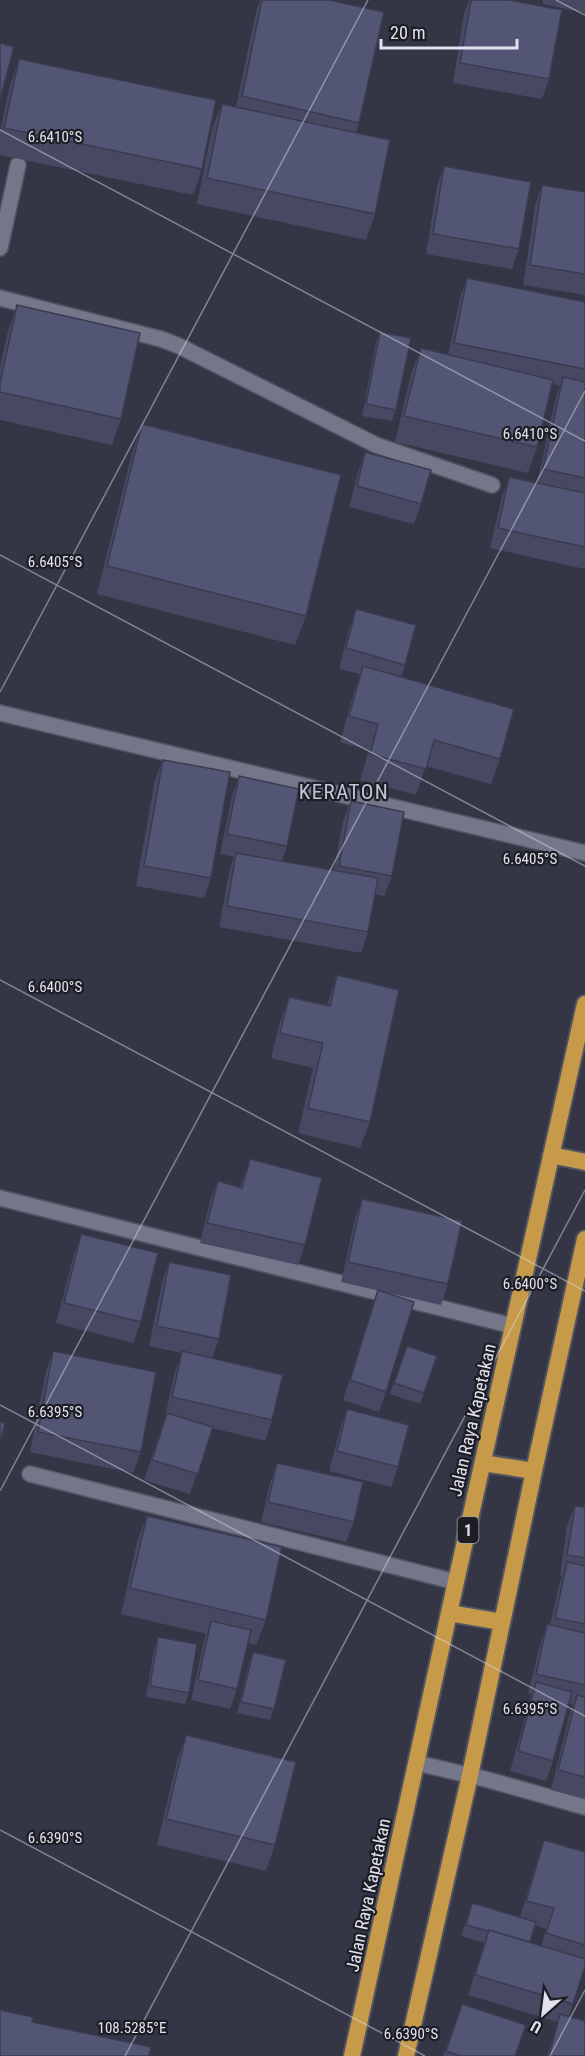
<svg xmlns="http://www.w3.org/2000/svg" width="585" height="2056" font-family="'Roboto Condensed',sans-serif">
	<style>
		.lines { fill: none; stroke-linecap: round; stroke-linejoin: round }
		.minor-casing { stroke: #535462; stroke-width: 18 }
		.trunk-casing { stroke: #535462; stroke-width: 20 }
		.minor { stroke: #747689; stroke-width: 15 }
		.trunk { stroke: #c69a48; stroke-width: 16 }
		.wall { fill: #474963; fill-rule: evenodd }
		.building { fill: #525573; stroke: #393c50; stroke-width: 1.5 }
		.ticks { fill: none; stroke: #e1e2ed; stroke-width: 1.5; stroke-opacity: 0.45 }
		.labels { text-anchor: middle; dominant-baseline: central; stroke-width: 4.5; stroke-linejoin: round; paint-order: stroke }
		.shield { fill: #1d1e25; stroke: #a6a7b1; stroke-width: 1.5 }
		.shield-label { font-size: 16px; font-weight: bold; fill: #e1e2ed }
		.street-label { font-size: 18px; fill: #e1e2ed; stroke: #1d1e25 }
		.quarter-label { font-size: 21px; letter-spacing: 1.5px; fill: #c3c5d9; stroke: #1d1e25 }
		.ticks-label { font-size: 15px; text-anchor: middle; fill: #e1e2ed; stroke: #1d1e25; stroke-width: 4.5; stroke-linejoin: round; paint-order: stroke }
	</style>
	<rect width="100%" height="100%" fill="#343646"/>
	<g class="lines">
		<defs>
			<path id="minor" d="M0,248L18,165
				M0,298L161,339L179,346L376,445L492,485
				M0,713L585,853
				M0,1198L513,1326
				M30,1474L456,1582
				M417,1763L485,1779L585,1807"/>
			<path id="trunk" d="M551,1155L585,1162
				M483,1463L534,1471
				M449,1613L502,1622
				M352,2056L449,1613L585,1004
				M406,2056L470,1775L534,1471L585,1239"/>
		</defs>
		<use href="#minor" class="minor-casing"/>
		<use href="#trunk" class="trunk-casing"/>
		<use href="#minor" class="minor"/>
		<use href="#trunk" class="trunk"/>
	</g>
	<path class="wall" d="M260,0H329L359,123L356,132L375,214L366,240L197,204L212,129L222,104L236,107L256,12Z
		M469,0H509L549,79L542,99L453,83L464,13Z
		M543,0H585V13L543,4Z
		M19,59L202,169L193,195L0,155V131L10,85Z
		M444,166L519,249L512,269L426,254L437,186Z
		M542,185L585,192V295L523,285L535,206Z
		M467,278L585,302V569L490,548L502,497L509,477L537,483L556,397L560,386L552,384L537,447L528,473L395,442L411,374L421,348L448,355L460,298Z
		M17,305L121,419L112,445L0,420V367L8,331Z
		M380,332L396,410L392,421L362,416L376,343Z
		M142,424L306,616L295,645L97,594L132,453Z
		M365,452L421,504L414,524L349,507L358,472Z
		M356,609L405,665L401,677L500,759L491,784L426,766L416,795L360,780L369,750L340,742L354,692L360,674L339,669L349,629Z
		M163,760L211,878L204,898L136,886L155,780Z
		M239,776L287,846L282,861L334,870L343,821L351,801L392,876L384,896L375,894L368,932L361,953L219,927L229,873L234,857L220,854L232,796Z
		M337,975L370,1122L360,1148L298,1133L313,1068L271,1058L280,1022L289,997L327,1005Z
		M250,1159L305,1245L298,1265L200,1243L210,1201L218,1181L240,1187Z
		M362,1199L448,1284L441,1305L341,1282L355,1219Z
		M81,1234L141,1322L133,1343L56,1323L74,1254Z
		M169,1262L219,1339L212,1358L272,1420L265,1441L212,1428L190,1494L144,1480L165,1417L175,1371L182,1353L149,1346L162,1282Z
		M378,1290L386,1392L379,1412L343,1400L371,1311Z
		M407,1346L437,1356L420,1404L390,1394Z
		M53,1351L141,1452L133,1473L30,1452L46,1371Z
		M347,1409L398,1467L391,1487L329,1471L340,1429Z
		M277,1463L354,1522L346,1542L261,1522L270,1483Z
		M575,1506L585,1507V1799L551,1790L569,1716L573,1705L569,1703L553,1761L546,1781L510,1771L532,1694H528L540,1645L547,1624L550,1625L560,1582L562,1576L560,1575L567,1526Z
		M147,1516L266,1620L256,1645L248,1643L237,1689L230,1709L191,1700L204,1641L206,1634L121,1614L137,1542Z
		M158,1637L189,1693L185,1704L146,1697L154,1649Z
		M253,1652L274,1709L270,1720L237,1713L249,1663Z
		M186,1735L275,1845L266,1871L157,1845L177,1761Z
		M544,1840L585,1852V1967L569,2016L585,2056H547L558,2022L468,1995L484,1943L461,1936L472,1903L520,1917L537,1860ZM535,1925L546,1929L541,1946L530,1942Z
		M462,2004L515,2056H443Z"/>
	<path class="building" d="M262,0H329L384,12L359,123L242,96Z
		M471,0H509L562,10L549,79L460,63Z
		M0,43L14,47L0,100Z
		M19,59L216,100L202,169L4,128Z
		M222,104L390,140L375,214L207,178Z
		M444,166L531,182L519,249L433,234Z
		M542,185L585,192V274L530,265Z
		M467,278L585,302V369L454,343Z
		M17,305L140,333L121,419L0,392V383Z
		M380,332L411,338L396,410L366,404Z
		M421,348L553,380L537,447L404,416Z
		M563,377L585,382V478L543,469Z
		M142,424L341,475L306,616L107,566Z
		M365,452L431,470L421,504L357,486Z
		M509,477L585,493V547L498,528Z
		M356,609L416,625L405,665L346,648Z
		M363,666L514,709L500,759L434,740L426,769L370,754L378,724L349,716Z
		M163,760L230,772L211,878L144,866Z
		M239,776L299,789L287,846L227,834Z
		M351,801L404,812L392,876L339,866Z
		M236,853L378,878L368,932L227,906Z
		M337,975L399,990L370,1122L308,1108L323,1043L280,1033L289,997L330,1006Z
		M250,1159L322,1178L305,1245L207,1223L218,1181L242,1188Z
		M362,1199L462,1221L448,1284L348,1262Z
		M81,1234L158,1253L141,1322L64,1303Z
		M169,1262L231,1275L219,1339L157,1326Z
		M378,1290L414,1302L386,1392L350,1380Z
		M407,1346L437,1356L424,1393L394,1383Z
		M53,1351L156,1372L141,1452L38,1432Z
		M182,1351L283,1375L272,1420L172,1397Z
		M347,1409L409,1425L398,1467L337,1451Z
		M167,1413L213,1427L198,1474L152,1460Z
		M0,1422L5,1423L0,1444Z
		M277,1463L363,1482L354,1522L268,1502Z
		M575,1506L585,1507V1558L567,1555Z
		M147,1516L282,1547L266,1620L130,1588Z
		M567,1562L585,1566V1624L555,1618Z
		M211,1621L251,1630L237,1689L198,1680Z
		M547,1624L585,1633V1685L536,1674Z
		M158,1637L197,1644L189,1693L150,1686Z
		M253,1652L286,1660L274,1709L241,1702Z
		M536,1682L572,1692L553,1761L518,1751Z
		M577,1695L585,1697V1777L558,1770Z
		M186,1735L296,1762L275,1845L166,1819Z
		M544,1840L585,1852V1945L546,1933L554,1908L526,1901Z
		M472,1903L536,1922L530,1942L489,1930L488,1931L466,1925Z
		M489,1930L585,1959V1966L573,2004L475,1975Z
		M462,2004L526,2025L515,2056H461L446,2051Z
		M0,2010L33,2017L32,2022L151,2047L149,2056H0Z
		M560,2014L585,2021V2056H549Z"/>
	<path class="ticks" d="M556,0L585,15M0,130L585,441M0,555L585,866M0,692L368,0M0,980L585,1291M0,1405L585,1716M0,1491L585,391M0,1830L425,2056M125,2056L585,1190M550,2056L585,1990"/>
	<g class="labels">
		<rect class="shield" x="457.5" y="1517" width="21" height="26" rx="4.5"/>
		<g class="shield-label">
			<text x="468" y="1530">1</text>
		</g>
		<g class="street-label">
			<text transform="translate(472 1420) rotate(-77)">Jalan Raya Kapetakan</text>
			<text transform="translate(368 1895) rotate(-78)">Jalan Raya Kapetakan</text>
		</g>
		<g class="quarter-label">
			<text x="344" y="792">KERATON</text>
		</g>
	</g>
	<g class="ticks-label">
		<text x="55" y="142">6.6410°S</text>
		<text x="530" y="439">6.6410°S</text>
		<text x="55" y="567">6.6405°S</text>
		<text x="530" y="864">6.6405°S</text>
		<text x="55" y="992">6.6400°S</text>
		<text x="530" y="1289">6.6400°S</text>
		<text x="55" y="1417">6.6395°S</text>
		<text x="530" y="1714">6.6395°S</text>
		<text x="55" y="1843">6.6390°S</text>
		<text x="132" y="2033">108.5285°E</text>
		<text x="411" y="2039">6.6390°S</text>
	</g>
	<g transform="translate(543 2014) rotate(208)" stroke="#1d1e25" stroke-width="4.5" paint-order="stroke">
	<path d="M0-4.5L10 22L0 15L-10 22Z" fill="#e1e2ed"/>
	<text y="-9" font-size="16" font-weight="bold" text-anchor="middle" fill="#e1e2ed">U</text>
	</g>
	<path d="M381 39v9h136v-9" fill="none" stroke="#e1e2ed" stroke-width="3"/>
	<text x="390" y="39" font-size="18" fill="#e1e2ed" stroke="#1d1e25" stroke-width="4.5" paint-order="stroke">20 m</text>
</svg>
